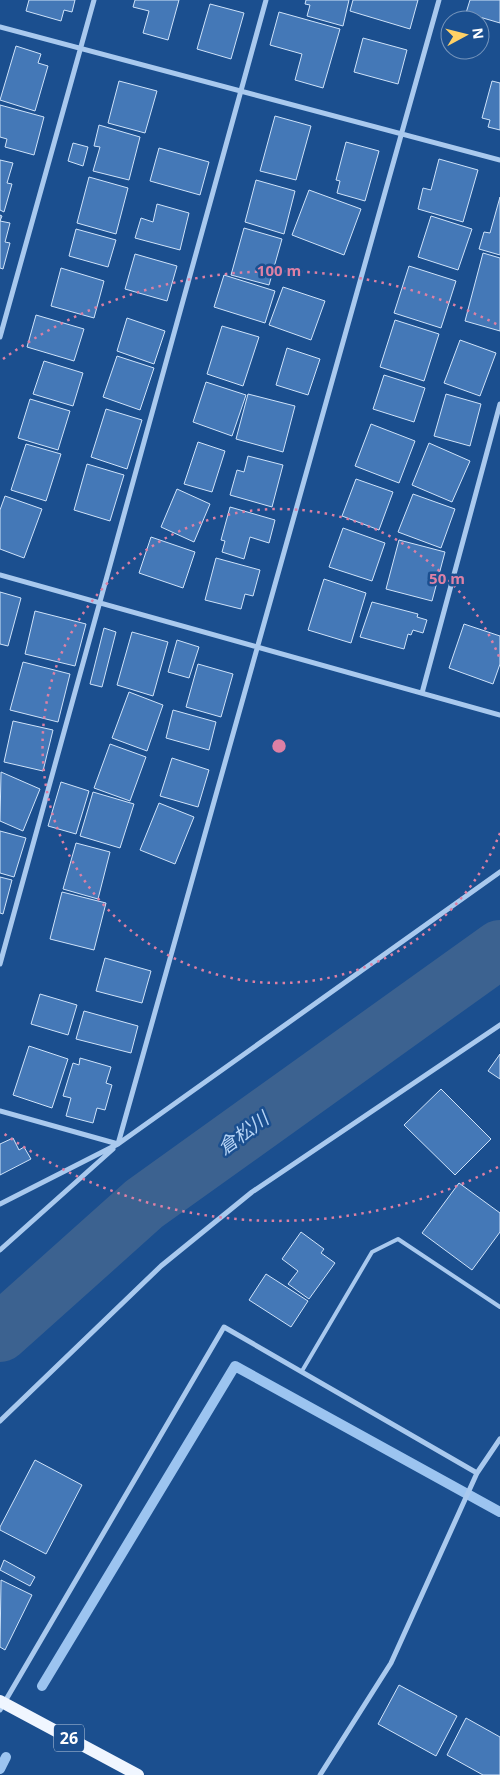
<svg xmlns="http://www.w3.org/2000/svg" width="500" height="1775" font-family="'Open Sans','Noto Sans JP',sans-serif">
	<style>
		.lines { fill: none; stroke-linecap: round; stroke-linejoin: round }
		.stream { stroke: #9cc4f0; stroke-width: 10 }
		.river { stroke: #3c6290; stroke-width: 58 }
		.building { fill: #4478b7; stroke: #cfe3fa }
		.service { stroke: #a9c9ee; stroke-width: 4 }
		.minor { stroke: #a9c9ee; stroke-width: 5 }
		.primary { stroke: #f0f6ff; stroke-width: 12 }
		.ring { fill: none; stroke: #dd80a5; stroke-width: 2.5; stroke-dasharray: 2.5 5 }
		.labels { text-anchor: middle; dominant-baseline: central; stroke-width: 5; stroke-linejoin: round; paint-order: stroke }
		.shield { fill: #1b4f8f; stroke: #bbcadd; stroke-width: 1 }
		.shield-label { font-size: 16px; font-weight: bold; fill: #fff }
		.water-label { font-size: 19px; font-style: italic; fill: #b5d3f5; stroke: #1b4f8f }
		.centre { fill: #dd80a5; stroke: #1b4f8f; stroke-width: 2.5 }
		.ring-label { font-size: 15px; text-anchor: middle; font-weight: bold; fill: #dd80a5; stroke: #1b4f8f; stroke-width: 5; stroke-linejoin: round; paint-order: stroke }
	</style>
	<rect width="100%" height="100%" fill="#1b4f8f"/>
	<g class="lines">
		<path class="stream" d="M42,1686L235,1366L500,1512
			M0,1769L6,1757"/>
		<path class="river" d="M0,1333L144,1204L500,949"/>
	</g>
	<path class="building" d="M29,0H75L72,12L64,10L61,21L26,11Z
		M135,0H179L168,40L143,33L149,11L133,7Z
		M306,0H349L343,26L307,16L310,5L305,4Z
		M353,0H418L410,29L350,11Z
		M470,0H500V23L466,13Z
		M210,4L244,13L231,59L197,49Z
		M279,12L340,29L323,88L295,80L302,54L270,45Z
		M363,38L407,50L398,84L354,72Z
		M16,46L41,54L38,63L48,66L35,111L0,100Z
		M119,81L157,91L145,133L108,123Z
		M492,81L500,83V130L488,127L490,120L482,118Z
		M0,105L44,117L34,155L5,147L7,139L0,137Z
		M275,116L311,126L296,180L260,171Z
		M99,125L140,137L129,180L93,171L100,147L94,146Z
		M346,142L379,151L365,201L337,193L340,181L336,180Z
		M73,143L88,147L83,166L68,161Z
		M159,148L209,162L200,195L150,181Z
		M439,159L478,170L463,222L418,209L423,188L431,190Z
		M0,160L13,163L7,183L12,184L4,212L0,210Z
		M89,177L128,188L116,234L77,223Z
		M256,180L295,191L284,234L245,222Z
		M309,190L361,209L344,255L292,235Z
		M500,197V255L479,249L484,232L490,233Z
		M157,204L189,213L180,250L135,238L141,218L153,222Z
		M0,215L2,216L0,221L10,223L5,242L10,243L3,269L0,268Z
		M431,216L472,229L458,270L418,257Z
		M244,228L282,239L269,285L231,275Z
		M76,229L116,240L108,267L69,256Z
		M483,253L500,258V331L465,321Z
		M135,254L177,266L167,301L125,289Z
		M409,266L456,281L441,328L394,313Z
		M61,268L104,281L94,318L51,306Z
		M224,275L275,291L265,323L214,307Z
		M283,287L325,301L311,340L269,325Z
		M36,315L84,329L74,361L27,347Z
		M127,318L165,331L154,364L117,351Z
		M395,320L439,334L424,381L380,367Z
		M222,326L259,337L243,386L207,374Z
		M460,340L496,353L480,396L444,383Z
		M287,348L320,359L308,395L276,385Z
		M117,356L154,368L140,410L103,397Z
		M44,361L83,373L73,406L33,394Z
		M384,375L425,388L414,422L373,409Z
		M206,382L246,395L232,436L193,422Z
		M248,394L295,406L283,452L236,439Z
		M446,394L481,404L470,446L434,436Z
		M30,399L70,411L58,450L18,438Z
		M106,409L142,420L127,469L91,457Z
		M371,424L415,441L399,483L355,466Z
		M198,442L225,451L212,492L184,484Z
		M429,443L470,461L452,502L412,485Z
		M26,444L61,454L46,501L11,490Z
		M248,456L283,465L272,507L230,495L237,470L244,472Z
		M87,464L124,475L110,521L74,510Z
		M356,479L393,492L379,530L342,516Z
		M177,489L210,504L194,542L161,527Z
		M413,494L455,509L441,548L398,532Z
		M5,496L42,509L24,558L0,549V510Z
		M230,507L275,520L269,543L250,537L244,559L222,552L225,541L221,540Z
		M343,528L385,543L372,581L329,567Z
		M151,537L195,552L183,588L139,573Z
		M399,540L445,552L432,601L386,589Z
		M216,558L260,570L253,596L245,594L241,609L205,600Z
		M324,579L366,593L351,643L308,630Z
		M0,592L21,598L8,646L0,644Z
		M372,602L418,614L417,617L427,620L423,633L413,630L411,635L408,634L404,649L360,637Z
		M35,611L86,624L75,666L25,654Z
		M464,624L500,636V664L493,684L449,668Z
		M104,628L116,632L102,687L90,684Z
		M132,632L168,642L153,696L117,685Z
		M177,640L199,647L189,678L168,672Z
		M23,662L70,674L58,722L10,710Z
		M198,664L233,674L221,717L186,707Z
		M129,692L163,705L147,751L112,738Z
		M173,710L216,722L209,750L166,738Z
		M13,721L53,730L43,771L4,762Z
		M110,744L146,757L130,801L94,788Z
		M172,758L209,770L198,807L160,796Z
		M1,772L40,789L23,831L0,821Z
		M61,782L89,791L76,834L48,826Z
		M93,792L134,804L120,848L80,836Z
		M159,803L194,817L175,864L140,850Z
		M0,831L26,838L14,877L0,873Z
		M76,843L110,852L98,899L63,889Z
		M0,877L12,880L3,914L0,913Z
		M62,892L106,903L94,950L50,939Z
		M105,958L151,971L142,1003L96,991Z
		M40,994L77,1005L68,1035L31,1024Z
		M84,1011L138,1026L131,1053L76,1039Z
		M29,1046L68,1059L52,1108L13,1095Z
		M500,1054V1079L488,1071Z
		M80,1058L111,1067L106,1083L112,1085L105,1110L97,1108L93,1123L66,1116L71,1098L63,1096L73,1063L79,1065Z
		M441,1089L491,1139L455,1175L404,1125Z
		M13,1138L19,1150L24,1147L31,1159L0,1175V1144Z
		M459,1183L500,1213V1232L472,1270L422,1233Z
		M301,1232L324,1249L321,1253L335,1263L309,1299L288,1284L298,1271L282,1259Z
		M266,1274L308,1301L291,1327L249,1300Z
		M35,1460L82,1485L46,1554L0,1530V1527Z
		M4,1560L35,1577L30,1586L0,1570Z
		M1,1580L32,1595L5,1650L0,1647Z
		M399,1685L457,1716L436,1756L378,1724Z
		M466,1718L500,1737V1775H483L447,1755Z"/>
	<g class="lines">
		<path class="service" d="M302,1371L372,1252L398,1239L500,1307"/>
		<path class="minor" d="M0,27L500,160
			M0,337L94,0
			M0,575L500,715
			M422,693L500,404
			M0,964L266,0
			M0,1111L118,1144L500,872
			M0,1204L118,1144L439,0
			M0,1250L113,1149
			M0,1421L161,1266L252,1192L500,1025
			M0,1710L224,1327L477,1473
			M320,1775L391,1663L477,1473L500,1439"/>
		<path class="primary" d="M0,1701L138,1775"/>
	</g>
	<g class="ring">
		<path d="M500 833A237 237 0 1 1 500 659"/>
		<path d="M498 1167A475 475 0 0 1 3 1133M3 359A475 475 0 0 1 498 325"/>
	</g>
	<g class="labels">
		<rect class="shield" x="54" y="1724.5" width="30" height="27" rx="4"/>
		<g class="shield-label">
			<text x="69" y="1738">26</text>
		</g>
		<g class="water-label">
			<text transform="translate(243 1133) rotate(-36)">倉松川</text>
		</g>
	</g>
	<circle cx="279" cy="746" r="8" class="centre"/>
	<g class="ring-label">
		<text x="279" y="276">100 m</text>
		<text x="447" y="584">50 m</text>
	</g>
	<g transform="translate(465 35) rotate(83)"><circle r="24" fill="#1b4f8f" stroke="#7695bc"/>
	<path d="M0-4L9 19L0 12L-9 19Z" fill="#ffd166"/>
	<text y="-8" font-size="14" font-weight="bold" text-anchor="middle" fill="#ffffff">N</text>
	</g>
</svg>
